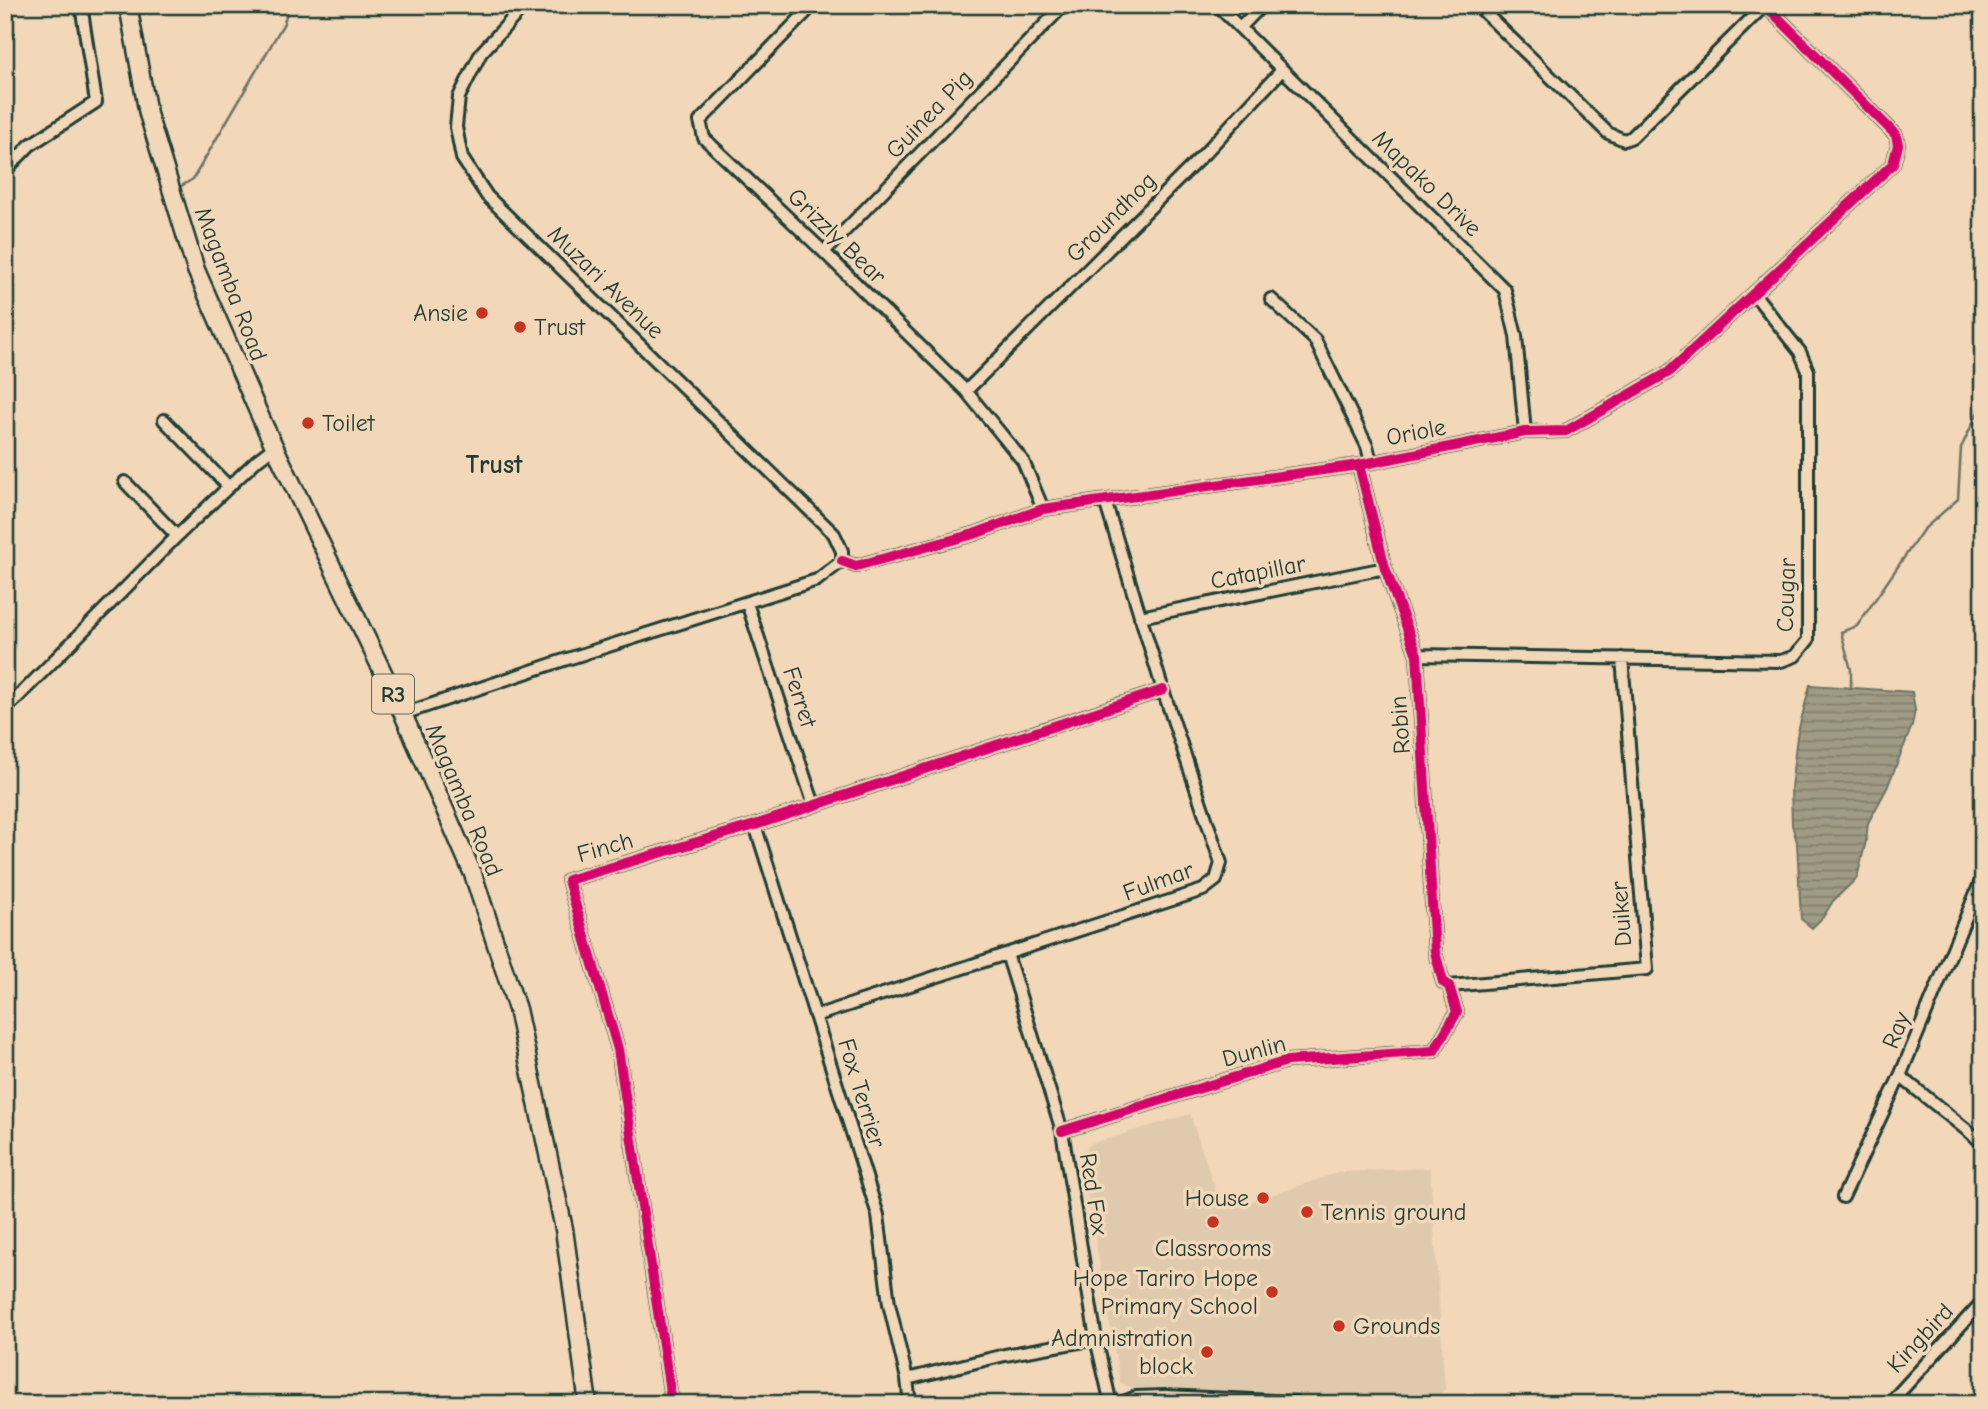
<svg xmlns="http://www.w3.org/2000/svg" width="1988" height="1409" font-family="'Comic Neue',sans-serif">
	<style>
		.built { fill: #e0caae }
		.water { fill: url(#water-rules); stroke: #6c7564; stroke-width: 2 }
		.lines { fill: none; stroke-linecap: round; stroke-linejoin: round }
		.stream { stroke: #6c7564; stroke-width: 2.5 }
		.minor-casing { stroke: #1f3d34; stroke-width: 16 }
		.highway-casing { stroke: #1f3d34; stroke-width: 21 }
		.minor { stroke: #f2d7b9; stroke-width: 10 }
		.highway { stroke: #f2d7b9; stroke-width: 16 }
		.cycleway-casing { stroke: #f2d7b9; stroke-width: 15 }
		.cycleway { stroke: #d6006c; stroke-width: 10 }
		.poi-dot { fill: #c8321e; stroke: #f2d7b9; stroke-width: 2.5 }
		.labels { text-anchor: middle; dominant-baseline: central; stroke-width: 7; stroke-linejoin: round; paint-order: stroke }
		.shield { fill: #f2d7b9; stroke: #5e6b5c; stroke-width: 2 }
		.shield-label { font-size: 23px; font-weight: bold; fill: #1f3d34 }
		.street-label { font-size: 24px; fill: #1f3d34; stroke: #f2d7b9 }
		.poi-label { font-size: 24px; fill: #1f3d34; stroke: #f2d7b9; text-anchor: end }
		.neighbourhood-label { font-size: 26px; font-weight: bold; fill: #1f3d34; stroke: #f2d7b9 }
	</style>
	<defs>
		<pattern id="water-rules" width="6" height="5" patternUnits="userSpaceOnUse" patternTransform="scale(1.75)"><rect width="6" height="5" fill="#9f9b84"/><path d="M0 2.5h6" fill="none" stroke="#81806d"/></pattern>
	</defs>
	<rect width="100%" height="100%" fill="#f2d7b9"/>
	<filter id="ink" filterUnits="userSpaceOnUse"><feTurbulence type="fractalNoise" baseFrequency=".0143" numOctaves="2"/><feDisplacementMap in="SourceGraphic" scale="14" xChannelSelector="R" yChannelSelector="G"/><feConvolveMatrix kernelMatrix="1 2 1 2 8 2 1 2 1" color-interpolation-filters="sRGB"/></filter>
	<g filter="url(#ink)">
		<path class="built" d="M1190,1114L1218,1198L1251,1202L1340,1172L1430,1168L1445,1389L1429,1404L1144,1393L1120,1383L1081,1157L1090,1144Z"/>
		<path class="water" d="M1810,685L1912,692L1915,710L1912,726L1887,788L1868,823L1866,841L1857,878L1833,901L1823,917L1812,928L1801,919L1797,842L1792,825L1791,788L1797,736Z"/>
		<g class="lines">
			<path class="stream" d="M1983,44L1974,63L1977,91L1983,94
				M178,188L193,179L284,23L289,5
				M1851,688V670L1841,632L1857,626L1923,530L1958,499L1961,448L1978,412L1983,394"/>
			<defs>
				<path id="minor" d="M525,5L481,53L459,97L456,127L462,158L487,196L834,534L842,551V561
					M813,5L700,121L704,138L824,252L966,391L1023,461L1043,509
					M1217,5L1505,290L1516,336L1525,432
					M1477,5L1608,133L1624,140L1632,137L1765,5
					M1240,28L1262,5
					M5,171L30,145L96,102L81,5
					M824,252L1064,5
					M1271,299L1315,340L1367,446L1371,462
					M966,391L1205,153L1282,70
					M164,420L229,487
					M125,482L177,536
					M842,561L856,566L974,534L1043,509L1359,465L1525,432L1566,431L1669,372L1893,164L1898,145L1896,135L1765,5
					M747,603L814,805
					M1140,617L1385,568
					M1417,655L1781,661L1795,656L1808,640V371L1800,352L1755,295
					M5,710L177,536L257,460L274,447
					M403,714L561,661L817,580L842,561
					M755,825L878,1215L889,1304L907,1379L910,1404
					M1007,954L1062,1131L1096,1339L1111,1404
					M1449,986L1647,969L1622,658
					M815,1016L1203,890L1216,880L1221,863L1163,690L1105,501
					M1900,1076L1983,1143
					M1062,1131L1287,1061L1434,1051L1457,1012L1449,986L1443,982L1435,952L1417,655L1385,568L1359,465
					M1843,1197L1900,1076L1983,876
					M907,1379L1005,1355L1096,1339
					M672,1404L618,1049L568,880L755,825L1163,690
					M1119,1404L1136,1397L1165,1396L1295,1402
					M1889,1404L1983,1301"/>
				<path id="highway" d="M128,5L148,114L196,270L264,425L403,714L473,874L517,1009L564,1229L588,1404"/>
			</defs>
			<use href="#minor" class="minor-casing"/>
			<use href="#highway" class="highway-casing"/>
			<use href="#minor" class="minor"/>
			<use href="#highway" class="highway"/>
			<defs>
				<path id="cycleway" d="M842,561L856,566L974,534L1043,509L1359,465L1525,432L1566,431L1669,372L1893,164L1898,145L1896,135L1765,5
					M1062,1131L1287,1061L1434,1051L1457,1012L1449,986L1443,982L1435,952L1417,655L1385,568L1359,465
					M672,1404L618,1049L568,880L755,825L1163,690"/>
			</defs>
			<use href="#cycleway" class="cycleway-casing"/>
			<use href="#cycleway" class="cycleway"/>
		</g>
	</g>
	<g class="poi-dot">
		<circle cx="482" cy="313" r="7"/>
		<circle cx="520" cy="327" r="7"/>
		<circle cx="308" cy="423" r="7"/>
		<circle cx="1263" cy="1198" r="7"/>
		<circle cx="1307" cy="1212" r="7"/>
		<circle cx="1213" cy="1222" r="7"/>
		<circle cx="1272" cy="1292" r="7"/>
		<circle cx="1339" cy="1326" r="7"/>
		<circle cx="1207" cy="1352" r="7"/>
	</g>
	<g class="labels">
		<rect class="shield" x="372" y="674.5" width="42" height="39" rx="5"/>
		<g class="shield-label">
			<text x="393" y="694">R3</text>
		</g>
		<g class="street-label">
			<text transform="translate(929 114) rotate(-46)">Guinea Pig</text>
			<text transform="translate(1427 183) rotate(44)">Mapako Drive</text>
			<text transform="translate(1111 217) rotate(-45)">Groundhog</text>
			<text transform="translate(837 236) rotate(44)">Grizzly Bear</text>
			<text transform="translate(606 282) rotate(44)">Muzari Avenue</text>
			<text transform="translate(231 284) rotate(69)">Magamba Road</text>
			<text transform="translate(1416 432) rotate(-11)">Oriole</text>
			<text transform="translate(1258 572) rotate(-11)">Catapillar</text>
			<text transform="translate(1786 595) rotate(-88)">Cougar</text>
			<text transform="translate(800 697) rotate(72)">Ferret</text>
			<text transform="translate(1400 725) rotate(-94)">Robin</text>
			<text transform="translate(464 800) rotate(67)">Magamba Road</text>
			<text transform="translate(605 847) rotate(-16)">Finch</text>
			<text transform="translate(1158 881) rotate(-20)">Fulmar</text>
			<text transform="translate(1621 914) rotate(-94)">Duiker</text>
			<text transform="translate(1896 1030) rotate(-68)">Ray</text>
			<text transform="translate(1254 1051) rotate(-15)">Dunlin</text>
			<text transform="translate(862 1093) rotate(73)">Fox Terrier</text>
			<text transform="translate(1094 1194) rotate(81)">Red Fox</text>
			<text transform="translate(1920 1338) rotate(-47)">Kingbird</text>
		</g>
		<g class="poi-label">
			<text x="468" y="313">Ansie</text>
			<text x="534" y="327" text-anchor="start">Trust</text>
			<text x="322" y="423" text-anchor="start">Toilet</text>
			<text x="1249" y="1198">House</text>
			<text x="1321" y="1212" text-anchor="start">Tennis ground</text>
			<text x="1213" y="1248" text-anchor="middle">Classrooms</text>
			<text x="1258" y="1278">Hope Tariro Hope<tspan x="1258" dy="28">Primary School</tspan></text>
			<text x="1353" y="1326" text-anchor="start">Grounds</text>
			<text x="1193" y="1338">Admnistration<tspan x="1193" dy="28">block</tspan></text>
		</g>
		<g class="neighbourhood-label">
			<text x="494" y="465">Trust</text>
		</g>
	</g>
	<rect width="1988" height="1409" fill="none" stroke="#f2d7b9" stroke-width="28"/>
	<rect x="14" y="14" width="1960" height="1381" fill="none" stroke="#1f3d34" stroke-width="2.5" filter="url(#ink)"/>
</svg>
